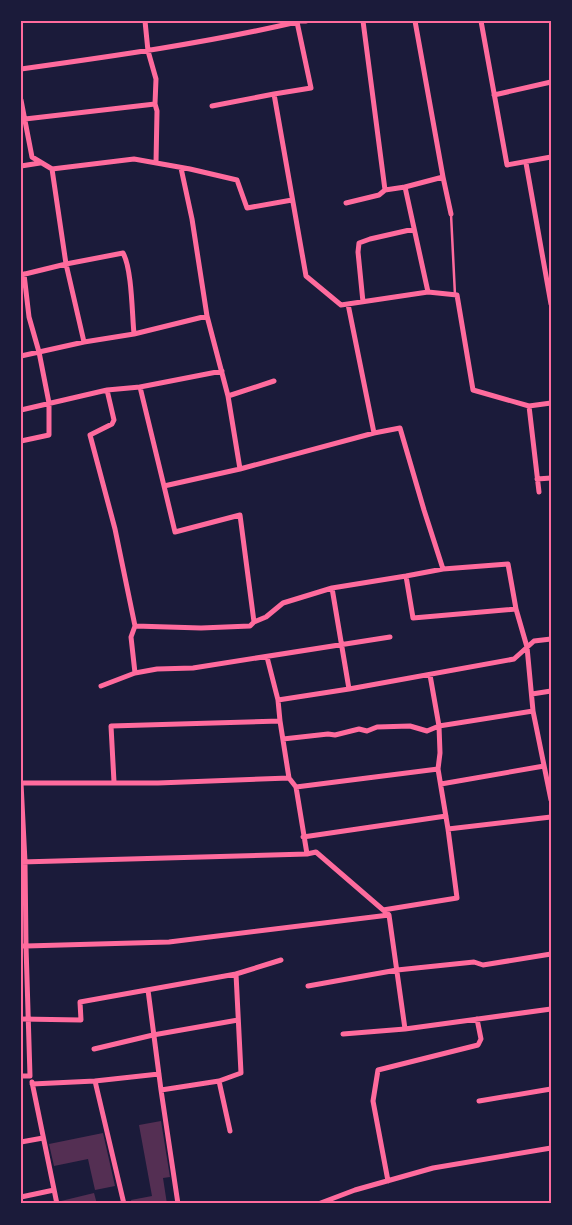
<svg xmlns="http://www.w3.org/2000/svg" width="572" height="1225" font-family="'IBM Plex Sans',sans-serif">
	<style>
		.building { fill: #542f53 }
		.lines { fill: none; stroke-linecap: round; stroke-linejoin: round }
		.service { stroke: #ff6b9d; stroke-width: 2.5 }
		.minor { stroke: #ff6b9d; stroke-width: 5 }
		.neatline { fill: none; stroke: #ff6b9d; stroke-width: 2 }
	</style>
	<rect width="100%" height="100%" fill="#1b1b3a"/>
	<path class="building" d="M161,1121L170,1177L163,1178L167,1204H132L131,1200L152,1196L139,1125Z
		M103,1133L115,1186L95,1190L88,1159L54,1166L49,1144Z
		M94,1193L97,1204H61V1201Z"/>
	<g class="lines">
		<path class="service" d="M451,214L455,295"/>
		<path class="minor" d="M145,21L148,51L156,79L155,104L157,111L156,163
			M297,21H306
			M363,21L385,190
			M481,21L507,165L551,157
			M21,69C114,56 206,43 297,22L311,88L274,94L306,276L341,305L428,292L405,187L443,177L415,21
			M494,95L551,82
			M21,100L32,157L52,169L66,264L21,275
			M212,106L274,94
			M25,119L155,104
			M526,163L551,304
			M21,166L40,163
			M181,168L192,219L207,316L228,396L240,469L164,486L140,387L222,371
			M52,169L134,159L190,169L237,180L247,208L292,200
			M443,177L451,214
			M346,203L379,195L385,190L405,187
			M428,292L457,295L473,390L529,406L539,492
			M363,302L358,252L359,243L370,239L414,229
			M348,304L374,433
			M84,342L66,264L123,253C132,269 132,314 134,334
			M21,356L84,342L134,334L207,316
			M107,390L114,420L112,424L90,435L115,529L135,626L201,628L250,626L254,622L240,515L175,532L164,486
			M228,396L274,381
			M529,406L551,403
			M21,410L107,390L140,387
			M21,441L49,435V403L39,352L29,317L24,274
			M240,469L374,433L400,428L424,510L443,569
			M537,479L551,478
			M332,588L406,576L443,569L508,564L516,609L413,618L406,576
			M516,609L527,647L533,711L551,800
			M254,622L266,617L283,603L332,588L349,689L278,700L280,721
			M267,657L278,700
			M135,673L131,637L135,626
			M430,675L439,726L440,753L438,769L448,829L551,817
			M101,686L135,673L157,669L193,668L390,637
			M349,689L514,659L534,641L551,639
			M532,694L551,691
			M283,739L328,734L335,735L359,729L367,731L377,727L410,726L427,731L439,726L533,711
			M289,778L296,787L307,854
			M441,784L544,766
			M296,787L438,769
			M303,837L446,816
			M21,862L307,854L316,852L389,915L405,1029L551,1009
			M383,910L457,898L448,829
			M21,946H26L25,862L21,783H158L289,778L280,721L111,726L114,782
			M236,974L281,960
			M308,986L397,970L474,962L483,965L551,954
			M148,990L161,1090
			M21,1019L81,1020L80,1002L236,974L241,1073L219,1081
			M343,1034L405,1029
			M94,1049L153,1035L238,1020
			M21,1076H30L26,946L169,942L389,915
			M95,1081L159,1074
			M32,1082L57,1204
			M32,1084L95,1081L124,1204
			M479,1101L551,1089
			M21,1142L43,1138
			M388,1181L373,1101L378,1070L478,1045L481,1039L477,1019
			M21,1197L54,1190
			M178,1204L161,1090L219,1081L230,1131
			M318,1204L355,1190L433,1168L551,1148"/>
	</g>
	<rect width="572" height="1225" fill="none" stroke="#1b1b3a" stroke-width="45"/>
	<rect x="22" y="22" width="528" height="1180" class="neatline"/>
</svg>
